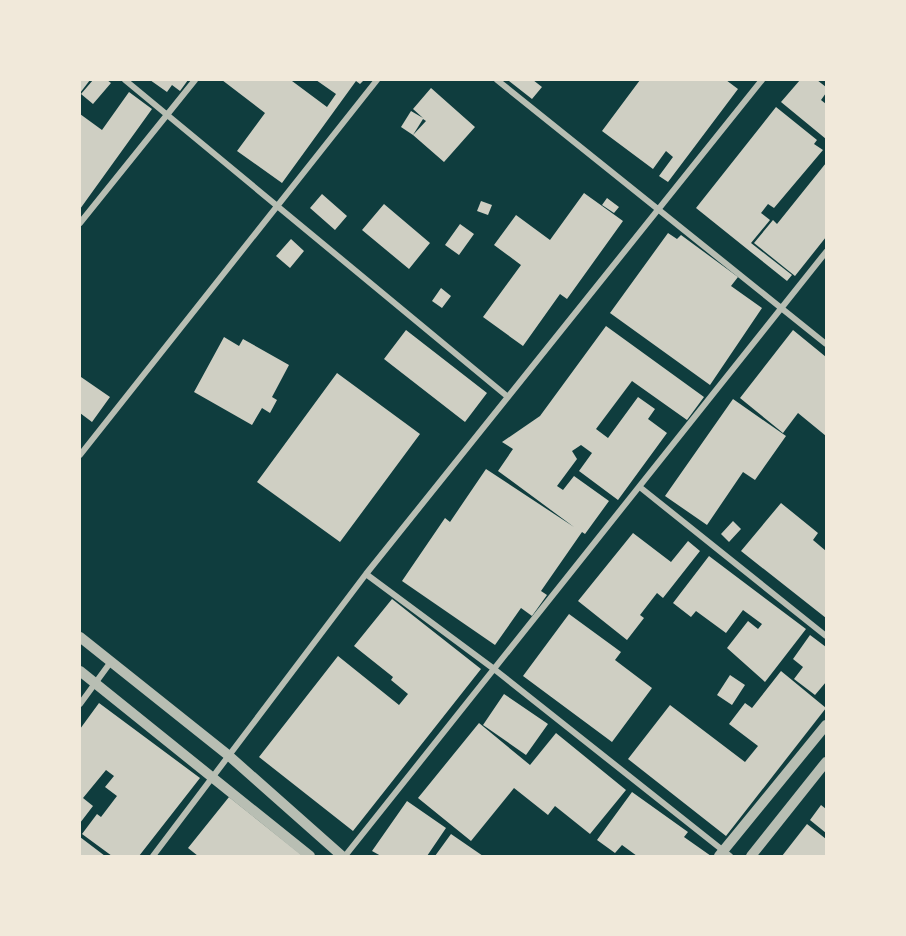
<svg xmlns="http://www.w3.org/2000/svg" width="906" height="936" font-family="Barlow,sans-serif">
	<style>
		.building { fill: #cfcfc3 }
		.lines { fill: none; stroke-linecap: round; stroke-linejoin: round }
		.minor { stroke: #b8beb3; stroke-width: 6 }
		.tertiary { stroke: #b8beb3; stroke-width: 10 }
	</style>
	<rect width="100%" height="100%" fill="#0f3d3e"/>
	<path class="building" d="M80,80H90L80,93Z
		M93,80H107L111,83L93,104L81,94Z
		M150,80H188L180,91L172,85L167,92Z
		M222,80H293L292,81L327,107L336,94L316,80H364L360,84L356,81L282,183L237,151L265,113Z
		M510,80H533L542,87L532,99L509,81Z
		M640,80H726L738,89L668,182L659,176L673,157L666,151L653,169L602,131Z
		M800,80H817L826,87V93L821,100L826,104V139L781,102Z
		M431,88L475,127L444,162L413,135L426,121L423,119L413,135L401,127L411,111L423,118L413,109Z
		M129,92L152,109L80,209V114L102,130Z
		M776,107L817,140L814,144L823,150L774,208L768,204L761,213L770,220L751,243L792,275L787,281L696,208Z
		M826,163V237L795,276L754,243L773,220L777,224Z
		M584,193L623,221L567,299L560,294L523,346L483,317L521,265L494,245L516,215L550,240Z
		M322,194L347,216L335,230L310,208Z
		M607,198L619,207L614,213L602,205Z
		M481,201L492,205L488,215L477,211Z
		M384,204L430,243L409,269L362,230Z
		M460,224L474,234L459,255L445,245Z
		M668,233L677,239L681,235L738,277L731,286L762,308L710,385L610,313Z
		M291,239L304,251L290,268L276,256Z
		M441,288L451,296L442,308L432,301Z
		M606,326L704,397L687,420L632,381L596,429L608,438L638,397L655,409L648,419L667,433L618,500L579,471L592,453L581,445L572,451L577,459L557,486L563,490L574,476L609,501L585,534L582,532L541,591L547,595L532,616L521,608L495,645L402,581L445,518L450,522L486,469L574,527L498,471L513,449L502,442L540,416Z
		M406,330L487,393L465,422L384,359Z
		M793,330L826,357V436L798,413L783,433L740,398Z
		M224,337L239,346L243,339L289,365L272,397L277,400L270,413L262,408L252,425L194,392Z
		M337,373L420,434L340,542L257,482Z
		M81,377L110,397L92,422L80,413Z
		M733,399L786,436L755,480L743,472L707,525L665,496Z
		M781,503L818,533L813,540L826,551V618L741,551Z
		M733,521L741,529L729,542L721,534Z
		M633,533L671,562L688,541L700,551L663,598L657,593L640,615L644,618L627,640L578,601Z
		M709,556L806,629L765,682L727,648L748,621L758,629L762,624L743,610L726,633L696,611L691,617L673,603Z
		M392,599L481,669L353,831L259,757L338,656L399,705L408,694L391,680L393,677L354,646Z
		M569,614L621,652L615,660L652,688L612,742L523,676Z
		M810,635L826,647V682L815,695L794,679L803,667L793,659Z
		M781,671L826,708L726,836L628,759L670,705L745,762L758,746L729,724L745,703L752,708Z
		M730,675L745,685L732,705L717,695Z
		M504,694L548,724L526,755L483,725Z
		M99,703L200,778L139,856H112L82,834L97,814L101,817L117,796L105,787L114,776L106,770L83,798L93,806L80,823V729Z
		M479,723L530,765L556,733L626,790L590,834L555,806L548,815L514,788L471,841L418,798Z
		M632,792L688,832L684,837L711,856H637L622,845L615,853L597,840Z
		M229,797L303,856H198L188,848Z
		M407,801L446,828L427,856H381L372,851Z
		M821,805L826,809V833L810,820Z
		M807,824L826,839V856H782Z
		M451,834L483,856H435Z
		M80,837L105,856H80Z"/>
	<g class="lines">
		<path class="minor" d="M125,80L508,397
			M497,80L826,344
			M80,223L195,80
			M80,455L377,80
			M641,488L826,636
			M366,574L494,669L730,856
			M80,704L110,663
			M153,856L366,574L762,80
			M345,856L826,252"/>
		<path class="tertiary" d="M80,637L228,755L342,856
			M80,671L310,856
			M719,856L826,725
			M751,856L826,762"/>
	</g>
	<rect width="906" height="936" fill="none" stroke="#f1e9da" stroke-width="162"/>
</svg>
